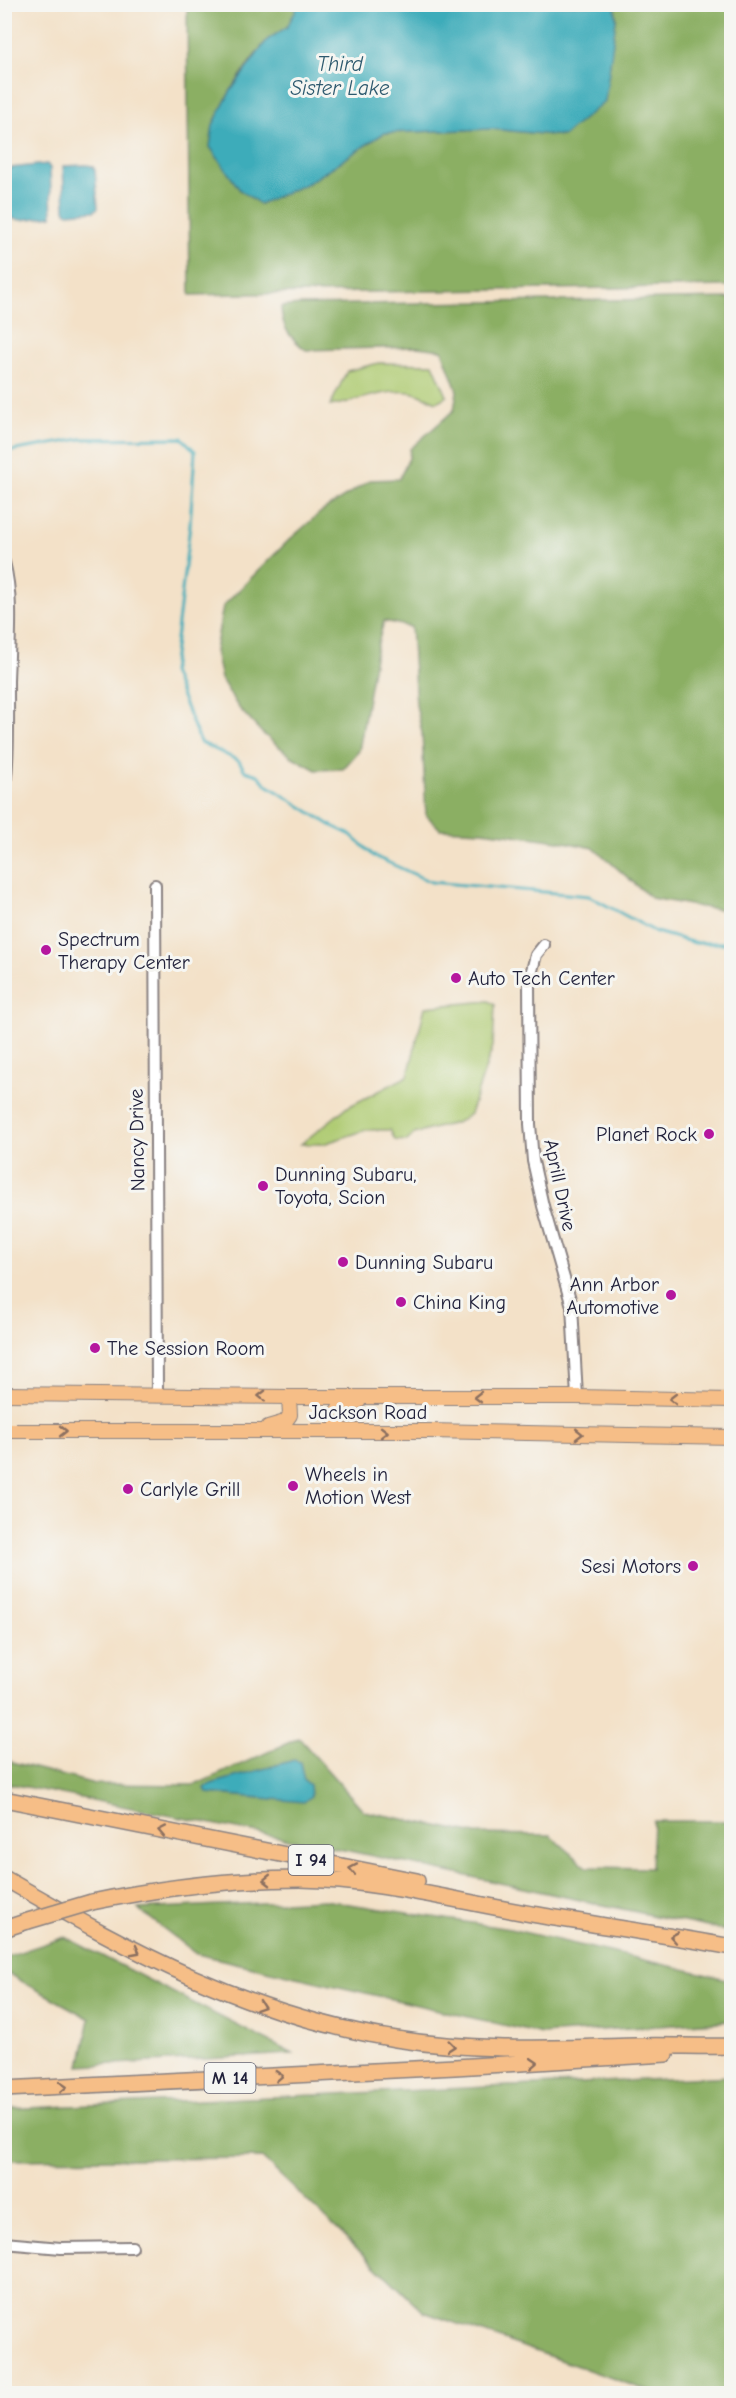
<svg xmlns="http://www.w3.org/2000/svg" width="736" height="2398" font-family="'Comic Neue',sans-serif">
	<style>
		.green { fill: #afcb72; stroke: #687656; stroke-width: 1.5 }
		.forest { fill: #8baf64; stroke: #566850; stroke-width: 1.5 }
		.water { fill: #3dacba; stroke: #30677a; stroke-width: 1.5 }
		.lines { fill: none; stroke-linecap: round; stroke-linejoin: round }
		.stream { stroke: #3dacba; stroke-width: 3 }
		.minor-casing { stroke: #8a8282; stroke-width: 14 }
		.major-casing { stroke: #8a8282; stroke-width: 16 }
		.highway-casing { stroke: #8a8282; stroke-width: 18 }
		.minor { stroke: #fff; stroke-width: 10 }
		.major { stroke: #f6be87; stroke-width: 14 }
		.highway { stroke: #f6be87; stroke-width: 15 }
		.highway-bridge-casing { stroke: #8a8282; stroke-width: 18; stroke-linecap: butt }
		.highway-bridge { stroke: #f6be87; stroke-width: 15 }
		.oneway { stroke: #8c7061 }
		.poi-dot { fill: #b5179e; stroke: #f6f6f2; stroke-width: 2 }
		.labels { text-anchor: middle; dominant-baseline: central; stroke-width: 6; stroke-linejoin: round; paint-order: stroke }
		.shield { fill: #f6f6f2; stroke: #626272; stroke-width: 1.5 }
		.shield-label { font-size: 18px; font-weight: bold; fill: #22223b }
		.poi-label { font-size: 20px; fill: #22223b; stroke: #f6f6f2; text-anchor: start }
		.street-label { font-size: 20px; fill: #22223b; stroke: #f6f6f2 }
		.water-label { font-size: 21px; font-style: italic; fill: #2d596e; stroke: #f6f6f2 }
	</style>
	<rect width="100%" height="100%" fill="#f6f6f2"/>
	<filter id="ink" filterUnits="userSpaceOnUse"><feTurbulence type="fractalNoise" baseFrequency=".0167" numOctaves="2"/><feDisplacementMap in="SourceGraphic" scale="12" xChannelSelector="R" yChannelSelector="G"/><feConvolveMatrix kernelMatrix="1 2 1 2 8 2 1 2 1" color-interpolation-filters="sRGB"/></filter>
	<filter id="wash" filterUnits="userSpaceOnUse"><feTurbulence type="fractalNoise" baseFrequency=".008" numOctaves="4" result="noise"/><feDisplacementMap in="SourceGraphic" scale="24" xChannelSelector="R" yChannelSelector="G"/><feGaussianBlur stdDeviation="1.35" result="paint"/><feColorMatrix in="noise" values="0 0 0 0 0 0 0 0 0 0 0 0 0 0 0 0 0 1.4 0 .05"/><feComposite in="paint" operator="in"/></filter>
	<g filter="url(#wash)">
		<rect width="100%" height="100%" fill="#f3e1c8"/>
		<path class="green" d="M379,363L433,364L447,396L437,402C429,399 418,393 410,392C382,389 357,402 330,406L347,371Z
			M489,1001L495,1005L493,1046L470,1114L458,1122L414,1134L407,1141L395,1140L390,1130H366L323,1144H301L346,1108L408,1076L425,1007Z"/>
		<path class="forest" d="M187,5H299L287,27L267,40L249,63L230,92L213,125L211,147L240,190L260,204L308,183L384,133L491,129L563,136L616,21L615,5H731V286L190,295Z
			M731,298V906L724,910L701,907L651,898L594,848L559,841L482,831L440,829L426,815L422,733L416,705L411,627L384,621L376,651L359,751L343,769L316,770L291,756L262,733L238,707L221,679L215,651L223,606L290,539L321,512L370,480L399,479L409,458L410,449L454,410L457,391L442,350L417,347L306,350C289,337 282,328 281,307L300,305Z
			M299,1738L364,1811L476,1834L550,1835L587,1867L651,1868L653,1821H731V1932L349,1851L5,1783L4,1760L95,1784L195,1785Z
			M324,1900L510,1929L731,1980V2021L542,2034L197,1954L138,1909Z
			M65,1937L293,2054L80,2066L90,2019L5,1972V1957Z
			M731,2076V2393H654L424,2312L262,2158L5,2160V2109Z"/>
		<path class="water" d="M299,4L615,5L616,20L605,101L563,136L491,129L384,133L308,183L260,204L240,190L210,147L213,125L230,92L267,40L287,27Z
			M47,164L50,168L52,216L22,220L12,219L8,213L5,189L6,174L10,168Z
			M86,165L93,166L95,170L98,208L94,211L68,213L65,210L63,166Z
			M294,1760L300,1762L304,1780L310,1785L311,1796L304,1802L207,1793L205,1788L211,1784Z"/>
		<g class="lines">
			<path class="stream" d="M4,452L81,439L182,438L195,451L190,525L172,672L200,742L239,761L245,771L258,775L267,785L332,826L351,835L374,856L431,882L589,896L656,932L695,943H732"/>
		</g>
	</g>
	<g filter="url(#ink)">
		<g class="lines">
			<defs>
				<path id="minor" d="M4,562C14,600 9,643 8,681C8,720 9,758 4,796
					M155,885L157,1395
					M544,945L536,955L529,982L530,1124L533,1161L543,1206L572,1306L577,1397
					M4,2243L61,2248L132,2247"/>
				<path id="major" d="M4,1394L289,1397H577L732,1400
					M268,1427L285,1422L290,1415L289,1397
					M4,1431H429L732,1437
					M344,1431L338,1427L335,1414L339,1408L359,1401"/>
				<path id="highway" d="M4,1799L417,1881
					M4,1878C133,1952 247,2015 396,2039C476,2052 556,2048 636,2046C668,2045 700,2047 732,2046
					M92,1902C161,1888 230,1879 300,1879C381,1880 459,1902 538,1915C603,1926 667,1935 732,1947
					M4,1929L28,1921
					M4,2089L455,2067L666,2054"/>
			</defs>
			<use href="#minor" class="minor-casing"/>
			<use href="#major" class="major-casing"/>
			<use href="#highway" class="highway-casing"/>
			<use href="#minor" class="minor"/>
			<use href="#major" class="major"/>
			<use href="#highway" class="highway"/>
			<defs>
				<path id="highway-bridge" d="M28,1921L92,1902"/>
			</defs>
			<use href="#highway-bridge" class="highway-bridge-casing"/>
			<use href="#highway-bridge" class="highway-bridge"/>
		</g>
		<defs><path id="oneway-chevron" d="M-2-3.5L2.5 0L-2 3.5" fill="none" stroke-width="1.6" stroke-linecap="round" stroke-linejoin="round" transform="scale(1.5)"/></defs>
		<g class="oneway">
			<use href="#oneway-chevron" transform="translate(262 1396) rotate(-179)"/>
			<use href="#oneway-chevron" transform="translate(478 1397) rotate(180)"/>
			<use href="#oneway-chevron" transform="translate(673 1399) rotate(-179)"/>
			<use href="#oneway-chevron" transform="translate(63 1431)"/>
			<use href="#oneway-chevron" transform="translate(384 1432)"/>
			<use href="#oneway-chevron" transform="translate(579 1434) rotate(1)"/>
			<use href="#oneway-chevron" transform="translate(162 1831) rotate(-169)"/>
			<use href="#oneway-chevron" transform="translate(353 1869) rotate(-169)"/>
			<use href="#oneway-chevron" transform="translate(267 1880) rotate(179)"/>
			<use href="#oneway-chevron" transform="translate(674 1937) rotate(-170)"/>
			<use href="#oneway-chevron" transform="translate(136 1951) rotate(28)"/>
			<use href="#oneway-chevron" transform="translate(261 2006) rotate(19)"/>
			<use href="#oneway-chevron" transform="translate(451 2046) rotate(6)"/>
			<use href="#oneway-chevron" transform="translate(534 2063) rotate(-3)"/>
			<use href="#oneway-chevron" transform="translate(279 2076) rotate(-3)"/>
			<use href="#oneway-chevron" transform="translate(63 2087) rotate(-3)"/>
		</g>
	</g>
	<g class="poi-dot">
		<circle cx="46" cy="950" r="6"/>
		<circle cx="456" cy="978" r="6"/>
		<circle cx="709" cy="1134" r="6"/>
		<circle cx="263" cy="1186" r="6"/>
		<circle cx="343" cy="1262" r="6"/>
		<circle cx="671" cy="1295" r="6"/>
		<circle cx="401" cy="1302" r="6"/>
		<circle cx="95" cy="1348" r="6"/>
		<circle cx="293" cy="1486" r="6"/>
		<circle cx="128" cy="1489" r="6"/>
		<circle cx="693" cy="1566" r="6"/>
	</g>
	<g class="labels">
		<g class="shield">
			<rect x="288.5" y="1845" width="45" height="30" rx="4.5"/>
			<rect x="204.5" y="2063" width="51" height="30" rx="4.5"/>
		</g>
		<g class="shield-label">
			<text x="311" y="1860">I 94</text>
			<text x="230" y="2078">M 14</text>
		</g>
		<g class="poi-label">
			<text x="58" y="939">Spectrum<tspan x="58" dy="23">Therapy Center</tspan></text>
			<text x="468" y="978">Auto Tech Center</text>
			<text x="697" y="1134" text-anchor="end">Planet Rock</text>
			<text x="275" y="1174">Dunning Subaru,<tspan x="275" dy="23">Toyota, Scion</tspan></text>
			<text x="355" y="1262">Dunning Subaru</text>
			<text x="659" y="1284" text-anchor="end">Ann Arbor<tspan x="659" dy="23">Automotive</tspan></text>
			<text x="413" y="1302">China King</text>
			<text x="107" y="1348">The Session Room</text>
			<text x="305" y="1474">Wheels in<tspan x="305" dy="23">Motion West</tspan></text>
			<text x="140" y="1489">Carlyle Grill</text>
			<text x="681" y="1566" text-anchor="end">Sesi Motors</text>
		</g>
		<g class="street-label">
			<text transform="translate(137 1140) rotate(-91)">Nancy Drive</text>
			<text transform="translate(560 1185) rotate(78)">Aprill Drive</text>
			<text x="368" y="1412">Jackson Road</text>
		</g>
		<g class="water-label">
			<text x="340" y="64">Third<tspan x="340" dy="24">Sister Lake</tspan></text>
		</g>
	</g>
	<rect width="736" height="2398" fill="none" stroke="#f6f6f2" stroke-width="24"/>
</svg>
